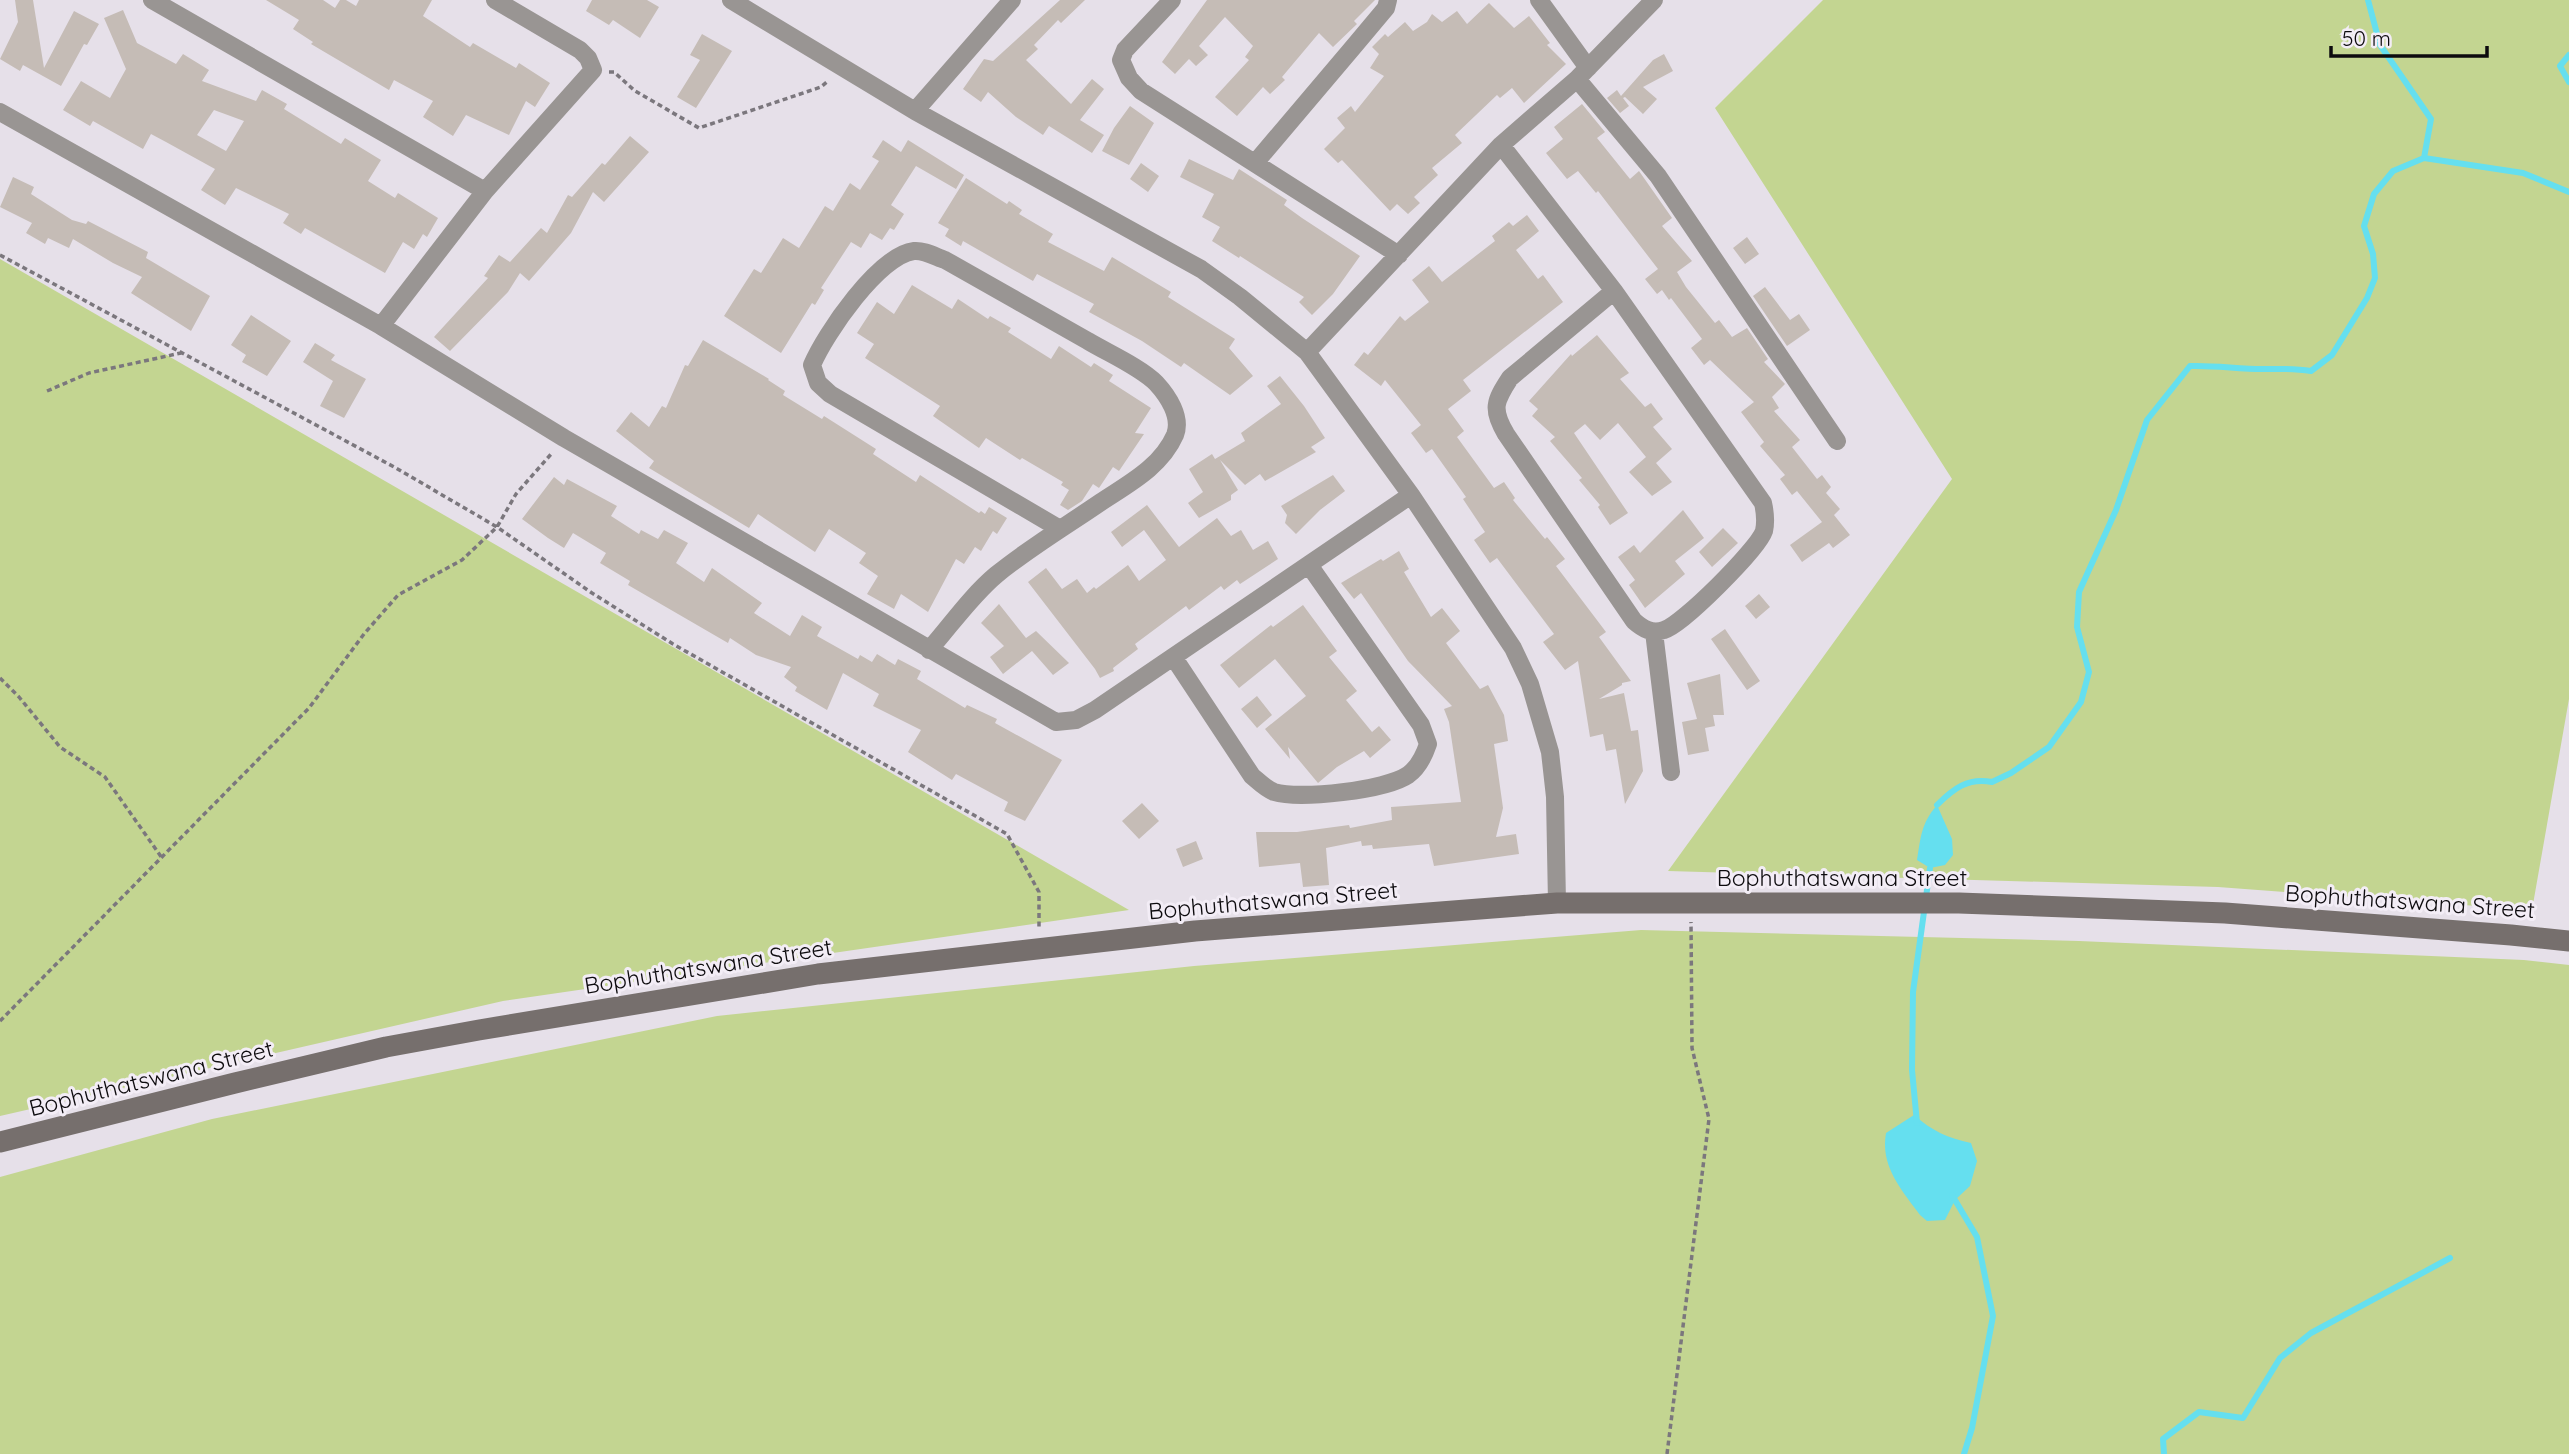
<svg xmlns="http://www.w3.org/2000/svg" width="2569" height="1454" font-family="Quicksand,sans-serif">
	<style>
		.green { fill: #c3d591 }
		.water { fill: #65dfef }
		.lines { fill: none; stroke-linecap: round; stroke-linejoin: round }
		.stream { stroke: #65dfef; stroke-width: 6 }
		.building { fill: #c5bcb6; fill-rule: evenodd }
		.path { stroke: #7b777d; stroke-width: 3.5; stroke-dasharray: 5 3.5; stroke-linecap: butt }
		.street { stroke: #999593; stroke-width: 18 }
		.secondary { stroke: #766f6d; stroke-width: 21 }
		.labels { text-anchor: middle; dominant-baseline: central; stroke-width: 6; stroke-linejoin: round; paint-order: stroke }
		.street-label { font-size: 23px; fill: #0d0b0e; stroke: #f3edf6 }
	</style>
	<rect width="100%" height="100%" fill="#e6e0e9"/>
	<path class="green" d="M1823,0H2569V699L2532,910L2218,887L1668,871L1952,479L1715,108Z
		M0,259L1129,910L503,1001L0,1116Z
		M1641,930L2079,941L2524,960L2569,965V1454H0V1177L212,1119L717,1016L1194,966Z"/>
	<path class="water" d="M1937,805L1952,839L1953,855L1945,865L1930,868L1917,860C1921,836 1921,824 1937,805Z
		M1914,1115C1932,1131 1948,1138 1971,1143L1977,1161L1970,1186L1955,1200L1945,1220L1927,1221L1920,1215C1902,1190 1880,1167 1886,1133Z"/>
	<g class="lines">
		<path class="stream" d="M2569,55L2560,66L2569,82
			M2424,158L2523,173L2569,192
			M1937,805C1953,789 1968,777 1992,782L2011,773L2049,747L2081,702L2089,672L2077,627L2079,592L2116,510L2147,420L2190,366C2214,365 2238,369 2262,369C2281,369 2292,368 2311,371L2332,355L2367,298L2375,278L2373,254L2364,226L2374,194L2393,171L2424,158L2431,119L2380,45L2368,0
			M1917,1123L1912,1070L1913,992L1930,868
			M1952,1195L1977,1237L1993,1316L1972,1428L1964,1454
			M2164,1454L2163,1439L2199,1412L2243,1418L2280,1358L2311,1333L2450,1258"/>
	</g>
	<path class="building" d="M15,0H33L44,68L74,11L99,24L87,45L84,44L61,86L23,65L20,71L0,59L18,22Z
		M266,0H323L335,8L340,0H346L356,6L359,0H432L423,16L470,47L473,43L516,68L519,63L550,83L535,107L526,101L509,135L466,115L453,136L423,117L433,101L394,80L389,90L311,44L313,42L293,29L299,20Z
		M592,0H647L659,7L640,38L613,20L609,25L586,11Z
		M1060,0H1085L1061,23L1058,20L1034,45L1038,49L1026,60L1071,104L1092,79L1104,89L1080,120L1104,135L1092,153L1049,126L1043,135L1016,117L988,92L981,102L963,89L984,59L993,61Z
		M1207,0H1375L1354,21L1357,24L1333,47L1319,33L1282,77L1285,80L1270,94L1263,87L1237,116L1215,97L1249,60L1245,57L1253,46L1225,17L1199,46L1208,55L1196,66L1189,59L1175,74L1162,62Z
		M1489,3L1514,28L1529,16L1550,43L1547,45L1566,64L1524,103L1512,88L1500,98L1497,95L1455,135L1462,143L1432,168L1438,175L1414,197L1420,203L1408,214L1397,204L1390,211L1342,160L1338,163L1324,149L1345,128L1337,118L1351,106L1355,112L1384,76L1370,68L1379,54L1372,47L1385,34L1388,37L1405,22L1413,31L1427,22L1432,14L1442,22L1457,11L1467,24Z
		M123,10L137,43L176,64L183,54L209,70L202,81L256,101L262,90L287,104L284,109L341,144L345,138L381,160L368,181L395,198L398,193L438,218L427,237L423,234L414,249L403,242L385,273L305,228L301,234L283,223L289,214L236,188L225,205L201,190L215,169L166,142L151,134L143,149L93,121L90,126L63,110L81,81L110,98L126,69L104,18ZM214,110L244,121L226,151L197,135Z
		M702,34L732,51L696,108L677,97L700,60L690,55Z
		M1664,54L1673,71L1643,87L1657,99L1643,114L1625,97L1623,98L1629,106L1620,113L1607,98L1617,90L1621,96L1653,60Z
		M1582,104L1605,132L1597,138L1630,179L1639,171L1672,218L1662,226L1692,261L1677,272L1686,287L1715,323L1719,320L1732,337L1747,328L1768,359L1764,362L1785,384L1772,397L1779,408L1774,411L1800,440L1792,447L1817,479L1822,475L1831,487L1826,493L1840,509L1834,515L1850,535L1833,548L1829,543L1802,562L1790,545L1822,522L1797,491L1792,495L1780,479L1785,475L1760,446L1764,442L1741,412L1754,402L1710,360L1704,365L1691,348L1702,339L1671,298L1669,300L1662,290L1657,294L1645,279L1658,269L1598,191L1596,193L1578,171L1567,179L1546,153L1563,139L1554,127Z
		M1130,106L1154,123L1129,165L1102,151L1114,128Z
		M630,136L649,152L604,202L593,192L571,233L529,281L520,273L508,292L450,351L434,337L488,278L484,276L499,255L510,262L541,228L547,233L568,195L572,197L602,163L605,165Z
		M883,140L901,152L908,140L964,175L956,189L916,166L891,205L904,214L894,230L890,228L882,240L870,233L861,248L851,242L821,288L824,290L815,305L812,303L781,353L724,316L754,269L761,273L783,238L799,248L825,206L833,211L850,183L860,190L879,161L872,157Z
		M1189,159L1233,180L1239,169L1287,200L1284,205L1302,218L1360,256L1333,294L1312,315L1299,302L1304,297L1240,256L1239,258L1212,241L1220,227L1202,217L1214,194L1180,177Z
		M1141,163L1159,176L1148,192L1130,179Z
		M13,177L34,187L31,194L72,220L86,224L88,221L148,252L146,258L210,296L191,331L131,293L142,277L113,263L73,239L69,248L48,238L45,244L26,233L32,223L0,207Z
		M966,178L1007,204L1009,201L1022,210L1019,214L1053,234L1048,242L1104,271L1112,257L1171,292L1168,297L1235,339L1229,348L1253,376L1230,395L1184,363L1181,367L1142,341L1089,312L1094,304L1037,274L1033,281L963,241L961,246L945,236L949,229L938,223Z
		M1527,215L1539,231L1516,250L1538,279L1543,275L1563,302L1463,380L1471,391L1448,409L1464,431L1457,437L1494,488L1504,482L1515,498L1513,500L1545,539L1547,537L1565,559L1556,566L1606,632L1599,637L1631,681L1622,683V685L1599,699L1624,693L1631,731L1638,730L1643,771L1625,804L1616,749L1606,751L1603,734L1590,737L1578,661L1565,670L1543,642L1554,634L1497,558L1490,563L1474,540L1485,532L1463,499L1466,497L1432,449L1426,453L1411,433L1421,425L1385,380L1381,386L1354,365L1364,352L1368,355L1400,316L1405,321L1429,302L1412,280L1429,266L1442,282L1495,241L1492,236L1509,222L1513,226Z
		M1747,237L1759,254L1745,264L1733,248Z
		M912,285L952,309L958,299L988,319L990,316L1011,328L1008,332L1051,359L1059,346L1091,367L1094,363L1113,375L1109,381L1151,408L1135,433L1144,434L1119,471L1113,467L1099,488L1093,484L1082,501L1068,510L1060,505L1069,490L1061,485L1063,482L1022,458L1020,460L986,438L979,448L933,416L940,406L865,358L874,344L857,333L877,302L894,314Z
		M1765,287L1790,320L1799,314L1810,330L1787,346L1753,296Z
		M251,315L291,341L267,376L242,362L246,355L231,345Z
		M1597,335L1629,373L1620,379L1645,407L1651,403L1663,419L1653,427L1672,449L1656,463L1672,482L1652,496L1629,472L1646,457L1618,423L1600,440L1585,424L1574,433L1628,513L1610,525L1598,507L1600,505L1579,480L1582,478L1550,441L1555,437L1532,416L1538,409L1529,401L1571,354L1572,356Z
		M703,340L769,379L768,380L785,391L783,395L822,419L824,416L876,449L873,454L916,482L920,475L979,513L981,511L985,514L989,507L1007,518L997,534L993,531L981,551L975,547L964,564L956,559L928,612L901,594L894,609L867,594L878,576L859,563L866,553L829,529L815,552L758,514L749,528L649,468L654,461L616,431L631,412L649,427L662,406L666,408L685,365L688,366Z
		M315,343L335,355L331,360L366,379L344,418L320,406L333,381L303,362Z
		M1280,376L1304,406L1325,438L1311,447L1316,452L1265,481L1260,474L1245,485L1220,460L1238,490L1231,495V500L1199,518L1188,503L1203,492L1189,469L1212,454L1215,459L1245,441L1241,433L1281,404L1267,386Z
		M1333,475L1345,491L1320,510L1296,534L1285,523L1287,515L1281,506Z
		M554,477L564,485L567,479L617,506L611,516L639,534L641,530L658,539L664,530L688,543L676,563L704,582L712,568L762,603L754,613L790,636L802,615L822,627L817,636L858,659L860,655L872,662L877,654L895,665L898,659L921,671L917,679L965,708L967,705L997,719L995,723L1062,760L1025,821L1004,811L1008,802L956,774L952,780L908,752L921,730L873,706L879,694L843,673L827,710L795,691L797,687L784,677L791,667L756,655L730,638L728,643L628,585L630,581L600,563L606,553L573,533L564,548L548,538L522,519Z
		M1147,505L1179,547L1217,518L1231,536L1241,530L1253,550L1268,541L1278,559L1240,584L1237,580L1224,590L1221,586L1189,610L1186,606L1135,644L1138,649L1113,668L1114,671L1100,678L1095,669L1028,582L1046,568L1062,589L1077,579L1087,593L1094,587L1096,589L1128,565L1139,581L1166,560L1144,530L1122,547L1111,532Z
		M1683,510L1704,538L1675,561L1685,574L1645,608L1629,585L1635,580L1618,557L1634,545L1640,553Z
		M1723,528L1738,543L1712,567L1699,552Z
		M1399,551L1409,569L1404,572L1431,617L1442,608L1460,631L1446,643L1480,689L1488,685L1504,715L1508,741L1494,744L1503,808L1496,837L1516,834L1519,854L1434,866L1429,844L1373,849L1372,845L1362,846L1361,841L1326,848L1329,885L1303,887L1300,863L1259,867L1256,832H1297L1349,825L1350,828L1392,820L1391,807L1461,802L1449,722L1444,709L1452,706L1408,661L1361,593L1354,599L1341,583L1381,559L1383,561Z
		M1759,594L1770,607L1756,619L1745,606Z
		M999,604L1026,638L1036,631L1069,663L1053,675L1032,651L1003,674L990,657L1004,646L981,623Z
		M1303,605L1337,651L1329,657L1357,691L1346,700L1372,732L1379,726L1391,740L1370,758L1364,751L1337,767L1318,783L1288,747L1290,759L1265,729L1306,696L1275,659L1239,688L1220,665L1271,625L1273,627Z
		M1725,629L1760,681L1747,690L1711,639Z
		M1720,674L1724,715H1713L1715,726L1705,728L1709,751L1688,755L1682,722L1697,719L1687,683Z
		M1257,696L1272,715L1257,728L1241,709Z
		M1142,803L1159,821L1139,839L1122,821Z
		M1196,841L1203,859L1183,867L1176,849Z"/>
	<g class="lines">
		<path class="path" d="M609,72H614L635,91L699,128L821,87L828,81
			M0,255L396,468L497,527L592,593L673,644L1007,834L1039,892V927
			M47,391L89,373L181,353
			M0,678L19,697L60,747L105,777L162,858
			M0,1021L309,708L364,634L398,595L462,560L497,527L516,494L552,453
			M1667,1454L1709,1119L1692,1048L1691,922"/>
		<path class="street" d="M152,0L485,191
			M731,0L915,111L1201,269L1240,297L1307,352L1411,495L1513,648L1530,684L1550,752L1555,797L1557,903
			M1172,0L1125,50L1121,60L1129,78L1141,91L1399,255
			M1539,0L1588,68
			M1577,79L1658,176L1837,441
			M915,111L1012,0
			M0,112L381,326L564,438L1056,722L1076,720L1095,710L1411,495
			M1501,145L1614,291L1763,503C1765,512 1766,522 1764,531C1758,549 1682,625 1664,630C1652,634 1643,629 1634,621L1506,434C1491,409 1495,401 1510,378L1614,291
			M1255,163L1355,45L1386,8L1388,0
			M381,326L485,191L593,70L588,58L580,50L495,0
			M1307,352L1501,145L1577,79L1654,0
			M1654,632L1671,772
			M929,650C951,625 971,596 996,575C1029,548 1066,526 1101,502C1128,484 1161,467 1175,435C1182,417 1168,396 1156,383C1140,367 1108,353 1088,341C1040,314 993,287 945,260C936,257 924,250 914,251C879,255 825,334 812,365L818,383L830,394L1060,529
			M1174,658L1252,776C1259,782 1266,789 1274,792C1300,800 1386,790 1408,775C1419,767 1424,756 1428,744L1421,725L1309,565"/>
		<path class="secondary" d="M0,1142L235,1083L386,1047L479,1030L818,974L1195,931L1557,903H1959L2225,913L2511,935L2569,941"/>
	</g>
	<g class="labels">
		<g class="street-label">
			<text x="1842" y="877">Bophuthatswana Street</text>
			<text transform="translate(1273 900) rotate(-5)">Bophuthatswana Street</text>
			<text transform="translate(2410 901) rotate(4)">Bophuthatswana Street</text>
			<text transform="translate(708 966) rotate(-9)">Bophuthatswana Street</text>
			<text transform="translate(151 1078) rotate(-14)">Bophuthatswana Street</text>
		</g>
	</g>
	<path d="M2331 46v10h156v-10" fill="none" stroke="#0d0b0e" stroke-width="3.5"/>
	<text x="2342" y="46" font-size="21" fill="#0d0b0e" stroke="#f3edf6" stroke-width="5" paint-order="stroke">50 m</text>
</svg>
